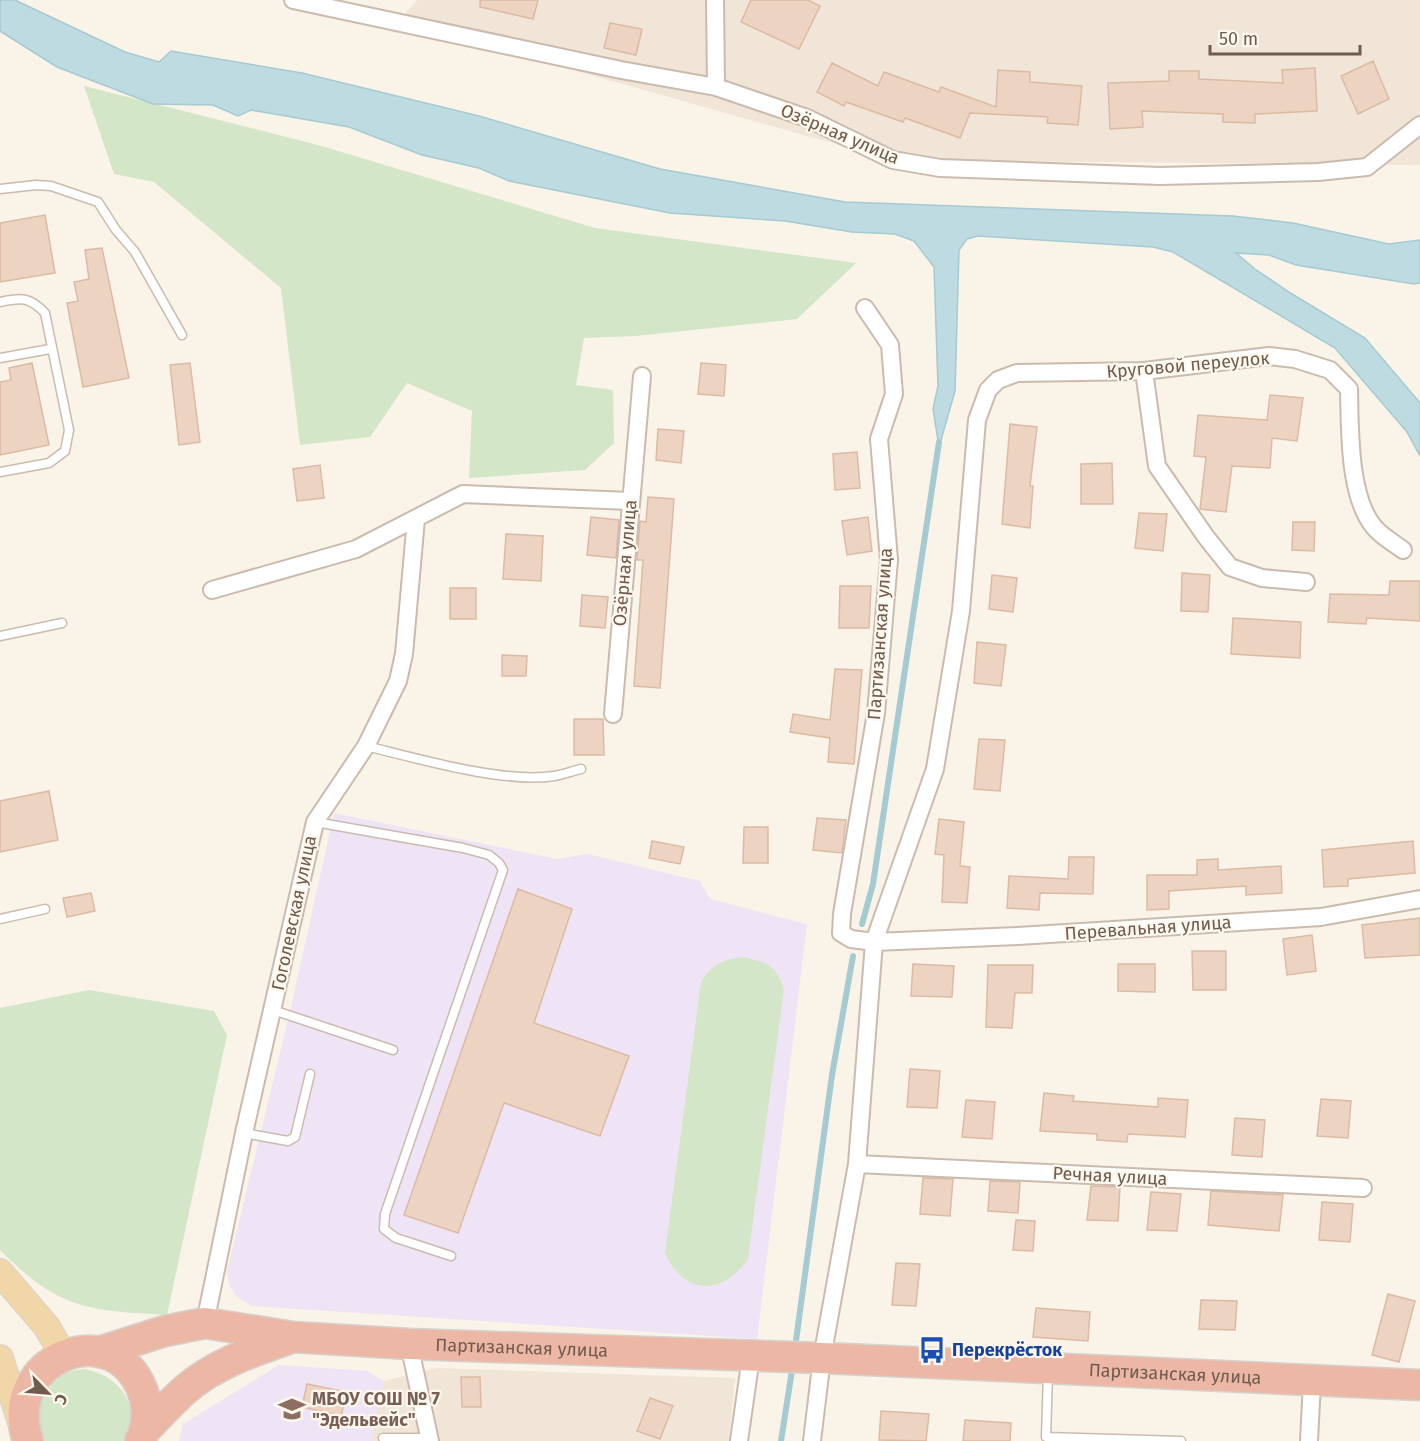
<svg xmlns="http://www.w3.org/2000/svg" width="1420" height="1441" font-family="'Fira Sans',sans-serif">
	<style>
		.residential { fill: #f0e5d6 }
		.education { fill: #efe4f6 }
		.green { fill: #d3e6c7 }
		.water { fill: #bedbe1; stroke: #a5cad1; stroke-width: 1.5 }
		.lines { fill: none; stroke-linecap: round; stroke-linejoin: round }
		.stream { stroke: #a5cad1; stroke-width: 6 }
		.building { fill: #ecd3c2; stroke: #dcbaa4; stroke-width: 1.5 }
		.lane-casing { stroke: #cabbae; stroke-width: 11 }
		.street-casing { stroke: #cabbae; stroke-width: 20 }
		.primary-casing { stroke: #d7d1cd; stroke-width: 28 }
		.highway-casing { stroke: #d7d1cd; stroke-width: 33 }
		.lane { stroke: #fff; stroke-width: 8 }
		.street { stroke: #fff; stroke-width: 16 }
		.primary { stroke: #f1d6a7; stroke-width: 26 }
		.highway { stroke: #ecb8a5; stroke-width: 30 }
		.labels { text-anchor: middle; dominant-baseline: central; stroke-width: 4.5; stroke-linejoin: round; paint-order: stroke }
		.street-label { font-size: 18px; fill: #705b4e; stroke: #fdf7ed }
		.transit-label { font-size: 18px; font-weight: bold; fill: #164399; stroke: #fdf7ed; text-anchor: start }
		.education-label { font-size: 18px; font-weight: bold; fill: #785e54; stroke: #fdf7ed; text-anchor: start }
	</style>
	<rect width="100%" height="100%" fill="#faf3e7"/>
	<path class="residential" d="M417,0H1420V165L893,160L399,21Z
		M436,1368L735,1378L729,1441H371L384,1381Z"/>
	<path class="education" d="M334,813L557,859L588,854L700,881L710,899L807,924L757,1339L252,1306L237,1297L229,1285L227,1271L289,1016Z
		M279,1365L367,1371L384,1381L371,1441H179L183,1424Z"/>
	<path class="green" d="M84,86L318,145L595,228L856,263L797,319L636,336L584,338L576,385L613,390L614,443L585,470L469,478L472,411L407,383L370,437L300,445L281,288L154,182L114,174Z
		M745,957C769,964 776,965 784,989L748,1259C722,1296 684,1296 665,1253L701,982C713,963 724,959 745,957Z
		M89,990L214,1011L227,1035L167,1315C86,1310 60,1310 0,1250V1008Z
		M84,1369C119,1375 145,1407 123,1441H45C28,1418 40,1384 66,1373C71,1370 78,1370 84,1369Z"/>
	<path class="water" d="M0,0H15L125,52L159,62L171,51L302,73L479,116L660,169L845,202L1233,216L1293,223L1389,244L1420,240V283L1414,284L1296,265L1269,255L1236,253L1255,269L1292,294L1365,338L1420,403V456L1407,432L1335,348L1173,252L1153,247L978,236L967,239L959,250L955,391L939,447L933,409L938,386L934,267L914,241L895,234L852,232L785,221L670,213L509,181L479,168L422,155L349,127L251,110L238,116L213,105L153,104L57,67L0,31Z"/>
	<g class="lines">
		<path class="stream" d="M862,924L873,884L939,442
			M795,1348L832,1075L853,956
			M781,1441L793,1364"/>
	</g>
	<path class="building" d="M480,0H538L533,19L480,7Z
		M751,0H808L820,6L799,49L741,22Z
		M610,23L642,29L636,55L604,48Z
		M1373,61L1389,99L1358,114L1341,76Z
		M832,63L878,86L884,72L939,92L941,87L996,107L998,70L1030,72V82L1082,86L1078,125L1047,123L1048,117L970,113L960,138L905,118L903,122L846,102L844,106L817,92Z
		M1315,68L1317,111L1255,114V123L1223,122V114L1142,111L1143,127L1110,129L1108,83L1169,81V71H1199V79L1283,83L1282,70Z
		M45,215L55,273L0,282V223Z
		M102,248L129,378L83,387L67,303L78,301L74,282L89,279L85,250Z
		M32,363L49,445L0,455V382L11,380L9,368Z
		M190,363L200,442L179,445L170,365Z
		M701,363L726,365L724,396L698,394Z
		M1270,395L1303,398L1297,441L1272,438L1270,468L1232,466L1226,512L1200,509L1206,457L1194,456L1198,415L1267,420Z
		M1010,424L1037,427L1030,486H1033L1030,528L1002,524Z
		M658,429L684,431L681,463L656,460Z
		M857,452L860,488L835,490L833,454Z
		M1112,463L1113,504H1081V464Z
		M320,465L324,498L297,501L293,469Z
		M648,497L674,499L660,688L634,686L643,560H637L640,521L646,522Z
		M1139,513L1167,514L1163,551L1135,548Z
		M591,517L619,520L616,558L587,555Z
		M868,517L872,551L847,555L842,521Z
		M1293,522H1315L1314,551L1292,550Z
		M506,534L543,536L541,581L503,579Z
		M1182,573L1210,575L1208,612L1181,611Z
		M992,575L1017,578L1013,612L989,609Z
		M1390,581H1420V621L1367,618L1366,624L1328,622L1330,594L1389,595Z
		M840,586H871L869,628H839Z
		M450,588H476V619H450Z
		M582,595L608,597L605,628L580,626Z
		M1233,618L1301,622L1300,658L1231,654Z
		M977,642L1006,645L1001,686L974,683Z
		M502,655L527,656L526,676H502Z
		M835,669L862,670L854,764L828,762L830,738L790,732L793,714L830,720Z
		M574,719H603L604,755H574Z
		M979,739L1005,740L1000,791L974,789Z
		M49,791L58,840L0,852V801Z
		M817,818L846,820L842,853L813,850Z
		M939,819L964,822L960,866L970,867L967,903L942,902L944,855L935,854Z
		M744,827H768V863H743Z
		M652,841L684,847L680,864L649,858Z
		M1413,841L1415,873L1348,879V886L1324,887L1322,850Z
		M1069,857H1094L1093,894L1040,893L1039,910L1007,908L1009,876L1068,879Z
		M1218,859V870L1281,866L1282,893L1246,895V886L1169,891V909L1147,910V875H1197V860Z
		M518,889L572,909L534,1023L629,1056L600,1136L504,1103L458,1233L404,1215Z
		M91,893L95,911L67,917L63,898Z
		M1420,918V955L1365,958L1362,925Z
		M1312,935L1316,971L1287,975L1283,939Z
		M1192,951H1226V990H1193Z
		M913,964L954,966L952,997L911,996Z
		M1118,964H1155V992L1118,991Z
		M988,965H1033L1032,993H1015L1012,1028L986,1027Z
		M910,1069L940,1071L937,1108L907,1107Z
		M1044,1093L1074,1096L1073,1101L1158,1107V1098L1188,1100L1185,1137L1128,1134L1127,1142L1097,1140V1134L1040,1131Z
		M1321,1099L1351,1101L1348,1138L1317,1136Z
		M966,1100L995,1102L992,1139L962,1137Z
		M1235,1118L1265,1120L1262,1157L1232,1155Z
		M923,1178L953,1179L950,1216L920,1214Z
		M990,1181L1020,1182L1018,1213L988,1211Z
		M1091,1186L1120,1187L1118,1221L1087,1220Z
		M1211,1191L1283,1195L1279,1231L1208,1225Z
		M1151,1192L1181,1194L1177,1231L1147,1230Z
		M1322,1202L1353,1204L1350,1242L1319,1240Z
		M1016,1220L1035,1221L1033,1251L1013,1250Z
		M896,1263L920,1264L916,1306L892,1305Z
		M1388,1294L1415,1301L1399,1362L1372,1355Z
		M1201,1300L1237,1301L1235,1330L1199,1329Z
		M1036,1308L1090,1312L1088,1341L1033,1337Z
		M461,1377H480L481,1407H462Z
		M307,1384L347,1392L341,1416L302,1407Z
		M650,1398L673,1406L660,1439L637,1431Z
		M881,1411L929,1414L926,1441L879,1440Z
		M965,1420L1011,1423L1010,1441H963Z"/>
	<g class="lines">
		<defs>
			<path id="lane" d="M0,189L36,185L51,186L98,202L116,230L135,252L182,335
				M0,302C21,297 30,297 45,313L69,430L65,451L49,463L0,472
				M0,358L50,349
				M0,636L62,623
				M366,746C416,758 504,784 554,776C563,775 572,771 581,769
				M315,822L463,848L489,855L499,863L503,870L385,1214L384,1229L396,1238L451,1256
				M0,919L45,909
				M273,1010L393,1050
				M244,1133L288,1141L295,1137L310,1074
				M1048,1373L1046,1437L1181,1441
				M383,1438H430"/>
			<path id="street" d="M293,0L621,70L716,87L807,118L893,160L940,168L1160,176L1318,172L1367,167L1420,125
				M715,0L716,87
				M865,308L890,345L894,394L879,439L889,560L876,713L842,914L841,933L851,939L874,942L1018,936L1321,917L1420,899
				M1144,371L1157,466L1206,537L1230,567L1262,578L1306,582
				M212,590L356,549L463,494L630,501
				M613,714L642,376
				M857,1164L1363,1188
				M205,1323L244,1133L315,822L366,746L398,681L404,654L416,519
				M409,1344L430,1441
				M739,1441L751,1357
				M812,1441L822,1358L857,1164L874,942L935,769L961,611L977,420L988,390L998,380L1017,373L1144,371L1269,356L1295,359L1330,370L1349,389C1350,427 1348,496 1374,527C1381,536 1394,543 1403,550
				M1309,1441L1312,1382"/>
			<path id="primary" d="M0,1272L47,1327L63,1355
				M0,1358L22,1425"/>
			<g id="highway">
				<path id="s1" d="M99,1352L165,1331L205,1323L293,1337L409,1344L822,1358L1420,1385"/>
				<path d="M146,1429C159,1416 172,1401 186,1389C216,1363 254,1351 291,1338"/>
				<path d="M28,1441C0,1358 114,1313 143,1392C149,1409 148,1425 140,1441"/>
			</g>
		</defs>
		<use href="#lane" class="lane-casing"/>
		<use href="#street" class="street-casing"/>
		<use href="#primary" class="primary-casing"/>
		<use href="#highway" class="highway-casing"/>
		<use href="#lane" class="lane"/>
		<use href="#street" class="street"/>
		<use href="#primary" class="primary"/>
		<use href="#highway" class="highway"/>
	</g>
	<defs>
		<symbol id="bus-bare" viewBox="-9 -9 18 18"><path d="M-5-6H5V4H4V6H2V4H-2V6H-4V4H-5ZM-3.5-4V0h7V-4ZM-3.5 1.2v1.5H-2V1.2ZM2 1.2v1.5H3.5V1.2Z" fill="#1a4fb4" stroke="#fdf7ed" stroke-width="2.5" paint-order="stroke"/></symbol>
		<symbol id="school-bare" viewBox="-9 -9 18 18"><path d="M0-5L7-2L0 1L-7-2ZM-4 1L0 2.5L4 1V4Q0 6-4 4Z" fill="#8d6e63" stroke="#fdf7ed" stroke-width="2.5" paint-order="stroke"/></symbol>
	</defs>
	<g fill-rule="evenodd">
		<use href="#bus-bare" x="913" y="1331" width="38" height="38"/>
		<use href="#school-bare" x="273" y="1390" width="38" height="38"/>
	</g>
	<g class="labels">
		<g class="street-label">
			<text transform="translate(840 134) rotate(23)">Озёрная улица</text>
			<text transform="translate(1188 365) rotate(-5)">Круговой переулок</text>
			<text transform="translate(625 563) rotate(-85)">Озёрная улица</text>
			<text transform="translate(880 634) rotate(-86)">Партизанская улица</text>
			<text transform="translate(294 913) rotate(-78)">Гоголевская улица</text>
			<text transform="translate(1148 928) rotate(-4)">Перевальная улица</text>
			<text transform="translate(1110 1176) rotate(3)">Речная улица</text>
			<text stroke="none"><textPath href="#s1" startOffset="428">Партизанская улица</textPath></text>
			<text stroke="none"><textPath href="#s1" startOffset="1082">Партизанская улица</textPath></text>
		</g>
		<g class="transit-label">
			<text x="952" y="1350">Перекрёсток</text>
		</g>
		<g class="education-label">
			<text x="312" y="1399">МБОУ СОШ № 7<tspan x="312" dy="21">"Эдельвейс"</tspan></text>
		</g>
	</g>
	<g transform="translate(48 1393) rotate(115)" stroke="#fdf7ed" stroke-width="4.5" paint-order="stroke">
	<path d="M0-4.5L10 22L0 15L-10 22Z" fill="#705b4e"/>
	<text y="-9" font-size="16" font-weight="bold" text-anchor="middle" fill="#705b4e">С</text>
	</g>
	<path d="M1210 45v9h150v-9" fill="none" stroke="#705b4e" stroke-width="3"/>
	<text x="1219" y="45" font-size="18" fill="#705b4e" stroke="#fdf7ed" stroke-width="4.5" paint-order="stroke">50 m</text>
</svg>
